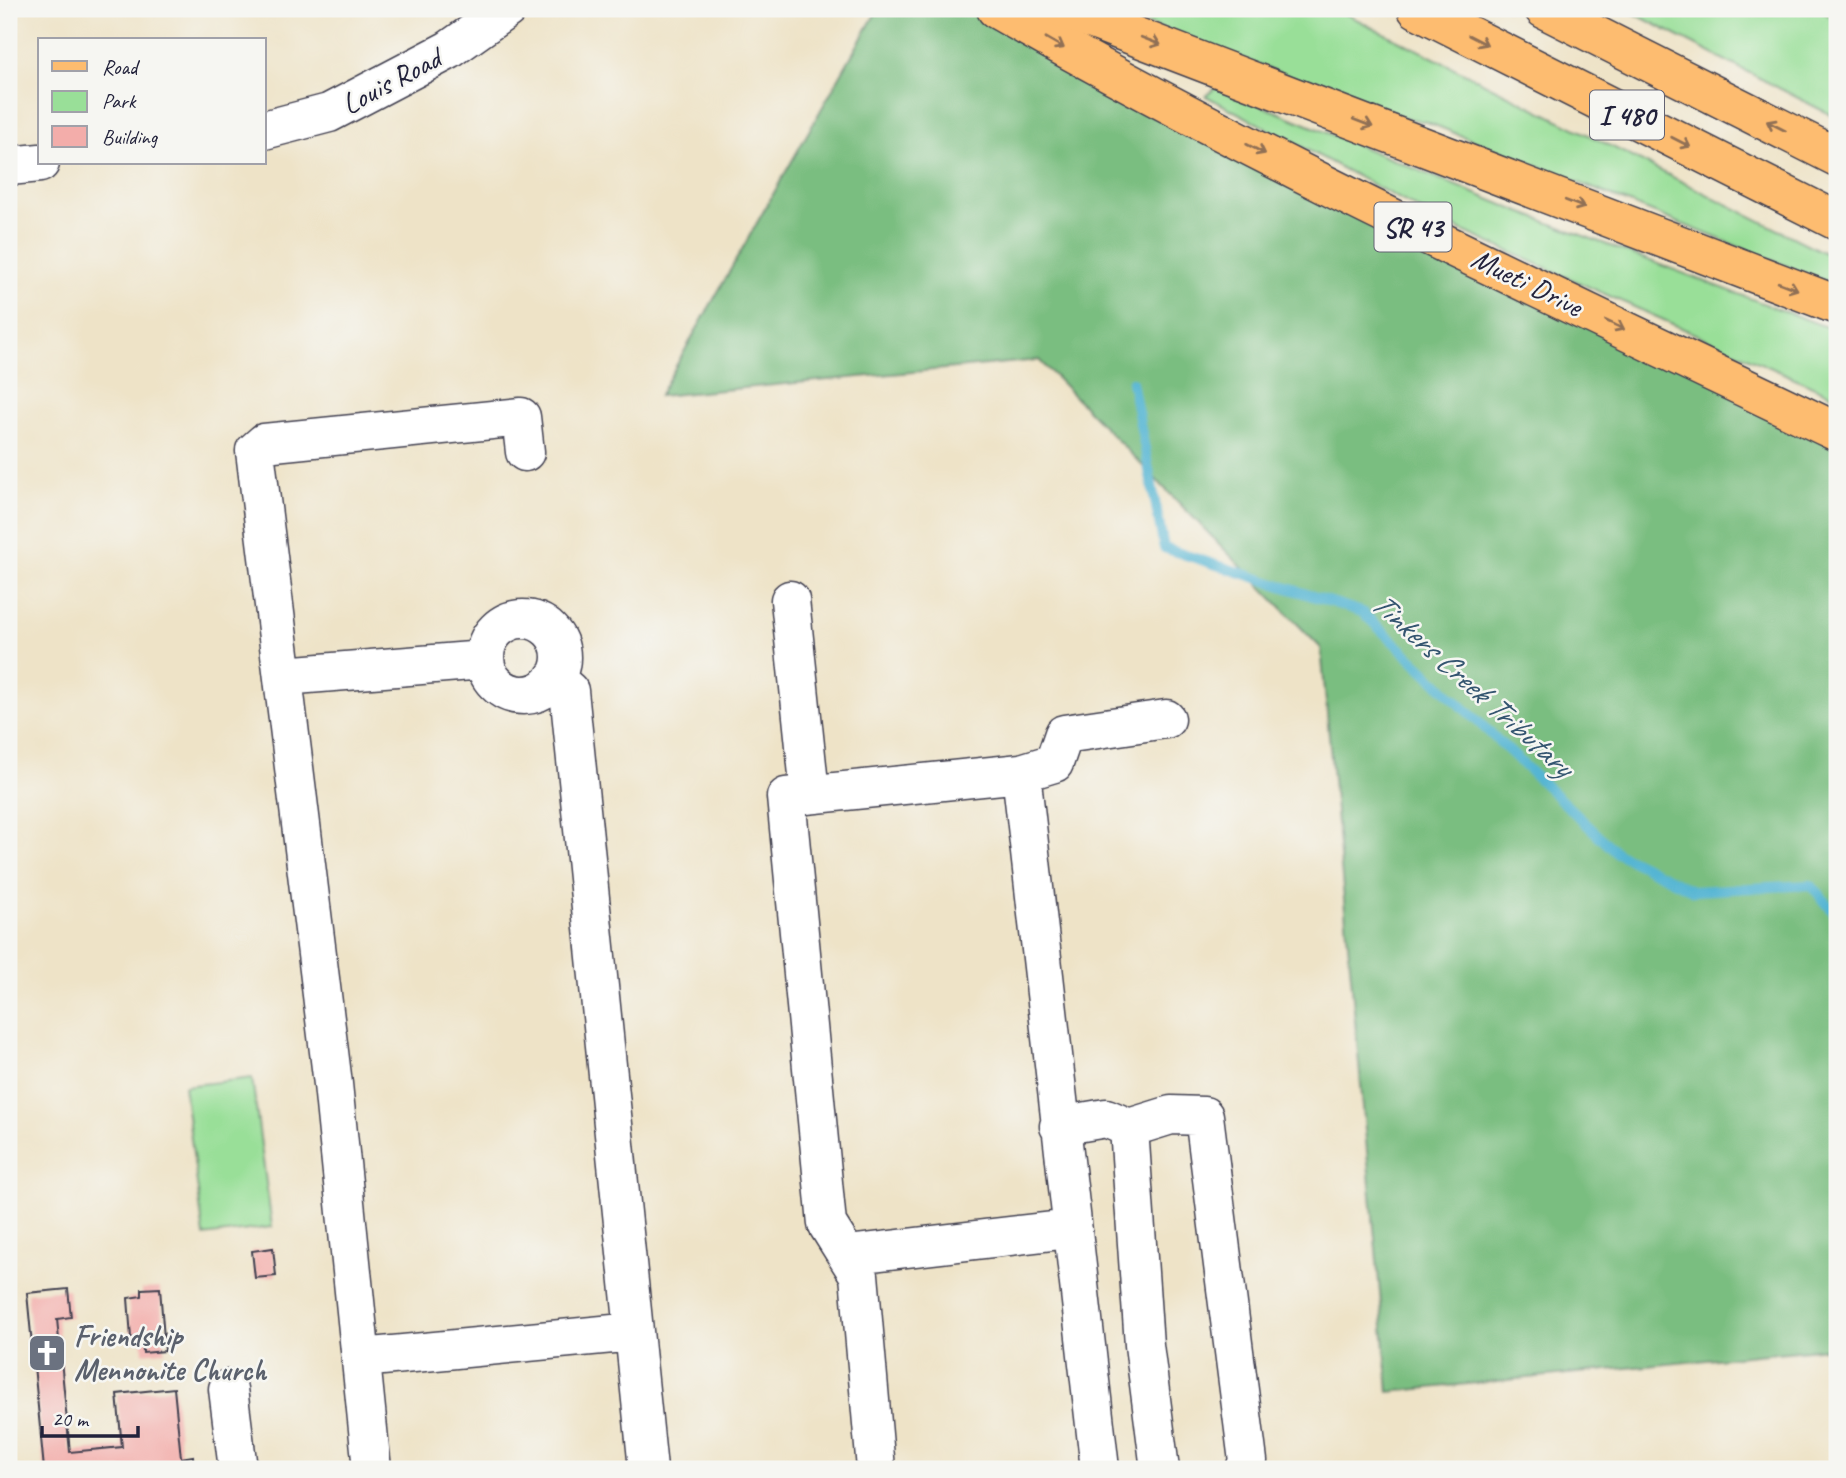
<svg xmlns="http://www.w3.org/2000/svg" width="1846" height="1478" font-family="Caveat,sans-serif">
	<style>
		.green { fill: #99df98; stroke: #5e806a; stroke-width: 2 }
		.forest { fill: #7abe80; stroke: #4e705e; stroke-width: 2 }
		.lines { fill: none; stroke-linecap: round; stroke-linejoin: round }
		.stream { stroke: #55b5d3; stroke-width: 10 }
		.building { fill: #f3adaa }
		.minor-casing { stroke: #413f50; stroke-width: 41 }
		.major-casing { stroke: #413f50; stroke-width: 41 }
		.highway-casing { stroke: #413f50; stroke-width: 41 }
		.minor { stroke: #fff; stroke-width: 38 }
		.major { stroke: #fdbc6f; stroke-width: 38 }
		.highway { stroke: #fdbc6f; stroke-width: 38 }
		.oneway { stroke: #906f55 }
		.labels { text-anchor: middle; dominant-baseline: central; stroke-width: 5; stroke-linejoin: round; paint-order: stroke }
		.shield { fill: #f6f6f2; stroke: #626272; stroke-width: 2 }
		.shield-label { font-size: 28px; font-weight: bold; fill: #22223b }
		.street-label { font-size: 30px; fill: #22223b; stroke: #f6f6f2 }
		.worship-label { font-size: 30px; font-weight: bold; fill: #5b616d; stroke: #f6f6f2; text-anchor: start }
		.water-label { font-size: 32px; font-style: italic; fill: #345570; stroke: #f6f6f2 }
	</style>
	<rect width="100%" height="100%" fill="#f6f6f2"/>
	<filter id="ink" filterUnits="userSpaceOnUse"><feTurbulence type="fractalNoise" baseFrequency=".0143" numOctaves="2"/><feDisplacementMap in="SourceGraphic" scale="14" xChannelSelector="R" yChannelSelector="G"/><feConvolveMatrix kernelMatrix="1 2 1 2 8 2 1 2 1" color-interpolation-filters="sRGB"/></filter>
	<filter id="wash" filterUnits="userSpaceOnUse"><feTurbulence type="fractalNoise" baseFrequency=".00686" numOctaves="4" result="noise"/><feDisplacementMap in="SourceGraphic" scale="28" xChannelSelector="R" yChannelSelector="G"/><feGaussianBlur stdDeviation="1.57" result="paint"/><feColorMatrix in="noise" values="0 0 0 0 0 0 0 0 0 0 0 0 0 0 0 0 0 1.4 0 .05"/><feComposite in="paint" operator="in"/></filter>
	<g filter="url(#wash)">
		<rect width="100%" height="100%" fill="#eee3c7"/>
		<path class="green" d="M1109,9H1336L1837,259V286L1427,122L1396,116Z
			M1625,9H1819L1837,21V118Z
			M1216,87L1520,212L1837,331V397L1445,223L1206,96Z
			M252,1078L272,1227L204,1236L184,1086Z"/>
		<path class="forest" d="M878,9H996L1837,432V1347L1389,1392L1321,648L1039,360L659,396Z"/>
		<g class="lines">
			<path class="stream" d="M1132,382L1164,548L1362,612L1617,853L1694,891L1811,885L1837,916"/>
		</g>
		<g id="blocks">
			<path class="building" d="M273,1248L276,1276L255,1278L252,1251Z
				M160,1288L165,1351L143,1353L142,1337L131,1338L128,1298L142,1296V1289Z
				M68,1289L71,1317L57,1319L70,1452L122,1447L117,1394L174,1388L181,1458L193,1456L194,1469H44L27,1293Z"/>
		</g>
	</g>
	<g filter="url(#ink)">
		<use href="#blocks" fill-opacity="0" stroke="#413f50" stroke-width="2"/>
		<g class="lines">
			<defs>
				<path id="minor" d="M264,130L329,113L449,50L507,9
					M9,166L40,163
					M790,600L810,794
					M485 657a38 38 0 1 1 76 0a38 38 0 1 1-76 0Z
					M283,676L484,660
					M554,678L569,691L648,1469
					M1059,1126L1106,1118L1129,1128L1144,1345L1160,1469
					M1129,1128L1171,1115L1204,1116L1248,1461L1245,1469
					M847,1255L1070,1229
					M361,1358L634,1332
					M228,1389L238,1469
					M372,1469L333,1084L255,451L264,443L521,417L525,452
					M876,1469L859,1275L827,1224L786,797L1021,773
					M1100,1469L1021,773L1054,763L1064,734L1166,719"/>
				<path id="major" d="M996,9C1268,165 1555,296 1837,432"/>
				<path id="highway" d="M1064,9L1837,305
					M1417,9L1837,221
					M1544,9L1837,157"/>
			</defs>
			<use href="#minor" class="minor-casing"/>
			<use href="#major" class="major-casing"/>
			<use href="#highway" class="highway-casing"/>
			<use href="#minor" class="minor"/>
			<use href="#major" class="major"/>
			<use href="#highway" class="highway"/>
		</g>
		<defs><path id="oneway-shaft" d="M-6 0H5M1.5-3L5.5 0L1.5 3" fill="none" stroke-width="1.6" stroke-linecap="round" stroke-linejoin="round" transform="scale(1.75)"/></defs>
		<g class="oneway">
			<use href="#oneway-shaft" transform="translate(1478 40) rotate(27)"/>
			<use href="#oneway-shaft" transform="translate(1151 41) rotate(21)"/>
			<use href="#oneway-shaft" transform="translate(1055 43) rotate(30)"/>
			<use href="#oneway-shaft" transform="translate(1363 123) rotate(21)"/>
			<use href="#oneway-shaft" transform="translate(1776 126) rotate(-153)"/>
			<use href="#oneway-shaft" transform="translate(1681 142) rotate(27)"/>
			<use href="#oneway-shaft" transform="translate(1256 149) rotate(27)"/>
			<use href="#oneway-shaft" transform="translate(1575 204) rotate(21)"/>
			<use href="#oneway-shaft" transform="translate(1788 286) rotate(21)"/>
			<use href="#oneway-shaft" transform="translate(1615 325) rotate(26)"/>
		</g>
	</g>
	<defs>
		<symbol id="church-square" viewBox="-11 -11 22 22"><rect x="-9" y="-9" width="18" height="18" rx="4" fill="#6b7280" stroke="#f6f6f2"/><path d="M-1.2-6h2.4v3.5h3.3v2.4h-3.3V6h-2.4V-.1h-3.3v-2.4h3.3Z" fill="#fff"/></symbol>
	</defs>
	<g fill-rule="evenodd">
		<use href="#church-square" x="25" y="1331" width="44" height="44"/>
	</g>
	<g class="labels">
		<g class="shield">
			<rect x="1590" y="90.5" width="74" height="49" rx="5"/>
			<rect x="1374.5" y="202.5" width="77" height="49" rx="5"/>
		</g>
		<g class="shield-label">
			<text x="1627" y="115">I 480</text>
			<text x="1413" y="227">SR 43</text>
		</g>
		<g class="street-label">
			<text transform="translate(391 81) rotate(-28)">Louis Road</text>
			<text transform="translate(1527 282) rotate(26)">Mueti Drive</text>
		</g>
		<g class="worship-label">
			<text x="74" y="1336">Friendship<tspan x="74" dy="34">Mennonite Church</tspan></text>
		</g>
		<g class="water-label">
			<text transform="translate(1472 684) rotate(42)">Tinkers Creek Tributary</text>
		</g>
	</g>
	<rect width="1846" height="1478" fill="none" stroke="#f6f6f2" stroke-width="35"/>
	<rect x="38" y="38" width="228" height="126" fill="#f6f6f2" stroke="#a1a1a9" stroke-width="2"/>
	<rect x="52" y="61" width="35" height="10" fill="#fdbc6f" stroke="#a1a1a9" stroke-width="2"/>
	<text x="102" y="74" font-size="21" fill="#22223b">Road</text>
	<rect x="52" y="91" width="35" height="21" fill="#99df98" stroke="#a1a1a9" stroke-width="2"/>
	<text x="102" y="108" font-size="21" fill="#22223b">Park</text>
	<rect x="52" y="126" width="35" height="21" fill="#f3adaa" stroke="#a1a1a9" stroke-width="2"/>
	<text x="102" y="144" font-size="21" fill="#22223b">Building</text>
	<path d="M42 1426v10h96v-10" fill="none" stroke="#22223b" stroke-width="3.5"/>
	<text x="52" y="1426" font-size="21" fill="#22223b" stroke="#f6f6f2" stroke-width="5" paint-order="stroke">20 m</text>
</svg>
